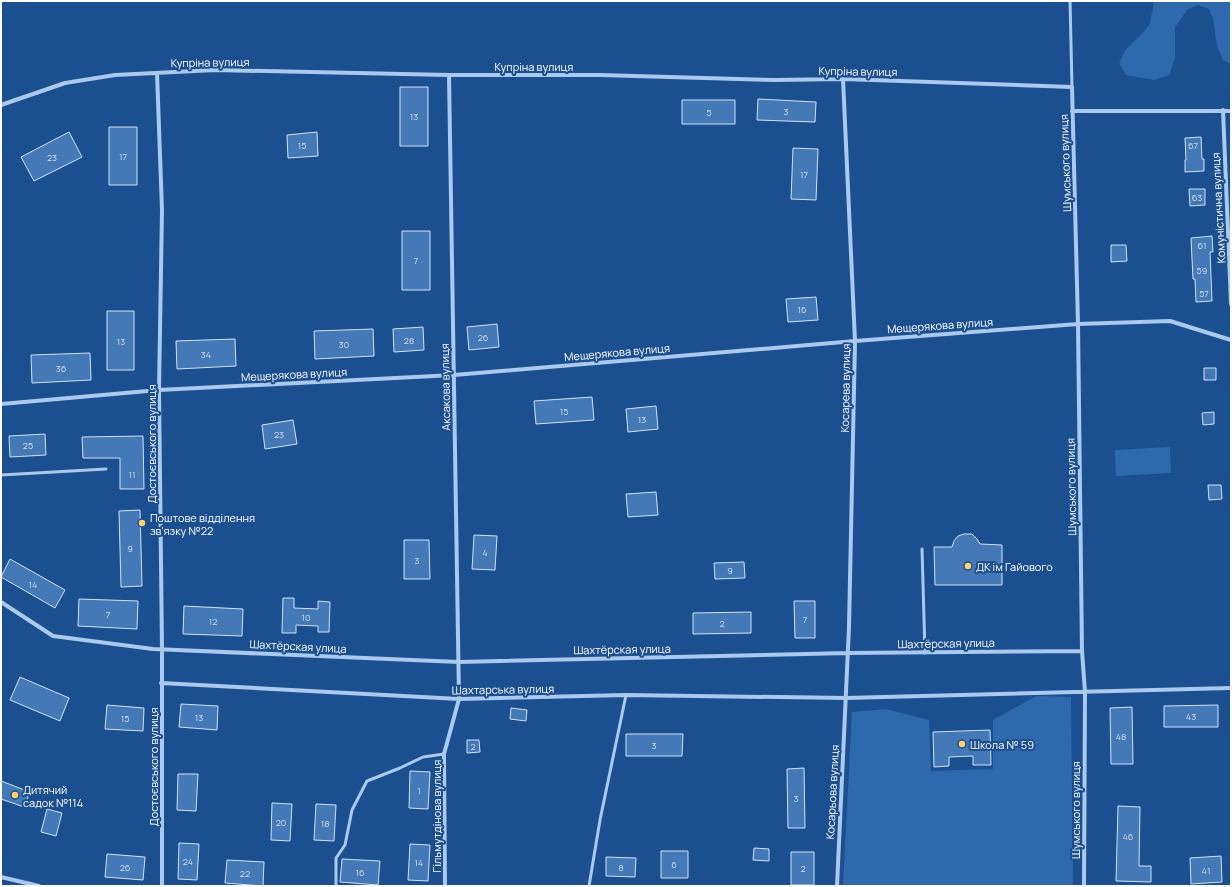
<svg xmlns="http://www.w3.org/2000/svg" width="1232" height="887" font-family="Manrope,sans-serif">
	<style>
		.green { fill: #2e69ad }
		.building { fill: #4478b7; stroke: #cfe3fa }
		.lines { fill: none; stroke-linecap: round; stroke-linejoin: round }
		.lane { stroke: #a9c9ee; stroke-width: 3 }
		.street { stroke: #a9c9ee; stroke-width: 4 }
		.poi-dot { fill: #ffd166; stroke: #1b4f8f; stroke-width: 1.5 }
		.labels { text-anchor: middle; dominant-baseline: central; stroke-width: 4; stroke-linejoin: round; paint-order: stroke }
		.number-label { font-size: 9px; fill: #d0dded }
		.street-label { font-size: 11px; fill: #fff; stroke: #1b4f8f }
		.poi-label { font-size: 11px; fill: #fff; stroke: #1b4f8f; text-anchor: start }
	</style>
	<rect width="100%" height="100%" fill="#1b4f8f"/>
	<path class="green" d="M1153,1H1231V64L1223,60L1217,46L1213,19L1209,9L1198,5L1188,9L1175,27V58L1169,75L1154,80L1126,75L1119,63L1126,49L1141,35L1149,25L1153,9Z
		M1170,447L1171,473L1116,476L1115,450Z
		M1036,696L1071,697L1073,886H843L852,712L886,709L929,720L931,771L993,769V720Z"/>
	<path class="building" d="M400,87H428V146H400Z
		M758,99L816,102L815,122L757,120Z
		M682,100H735V124H682Z
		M109,127H137V185H109Z
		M69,132L82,157L34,181L21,157Z
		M317,132L318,156L288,158L287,135Z
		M1201,137L1202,159H1204V171L1185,172V160H1186L1185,138Z
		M793,148L818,149L816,200L791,199Z
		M1189,189H1205V205L1190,206Z
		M402,231H430V290H402Z
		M1212,236L1213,252H1210L1212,301L1196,302L1195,279H1193L1191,238Z
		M1111,245H1126L1127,261L1111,262Z
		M816,297L818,320L788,322L786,299Z
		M107,311H134V370H107Z
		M497,324L499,347L469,350L467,327Z
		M423,327L424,350L394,352L393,329Z
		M373,329L374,356L315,359L314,331Z
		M235,339L236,366L177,369L176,341Z
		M90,353L91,380L32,383L31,355Z
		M1204,368H1216V380H1204Z
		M592,397L594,420L536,424L534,401Z
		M656,406L658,429L628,432L626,409Z
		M1214,412V424L1203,425L1202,413Z
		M293,420L297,444L265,449L262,425Z
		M45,434L46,455L10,457L9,436Z
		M143,436L144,489H120V458H83L82,437Z
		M1208,485H1221L1222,499L1209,500Z
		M656,492L658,515L628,517L626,494Z
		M140,510L142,586L121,587L119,511Z
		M964,534H972L977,539L980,544L1002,545V585H935L934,547H952L954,541L958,536Z
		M474,535L497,536L495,570L472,569Z
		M404,540H429L430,579H404Z
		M10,559L65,590L55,608L1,577Z
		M744,562L745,578L715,579L714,563Z
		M283,598H294V608L318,609V601L330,602L329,632H318V626L296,625V633H282Z
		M79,599L138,601L137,629L78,626Z
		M794,601H815V638H795Z
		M184,606L243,609L242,636L183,634Z
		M751,612V633L693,634V613Z
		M20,677L69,698L60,721L10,700Z
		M181,704L218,706L217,730L179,727Z
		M107,705L144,708L143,731L105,729Z
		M1218,705V727H1164V706Z
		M1132,707L1133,764H1111L1110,708Z
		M511,708L527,710L526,721L510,719Z
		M990,730L991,765H973V756L949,757V766L934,767L933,732Z
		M626,734H683L682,756H626Z
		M467,740H479L480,752L467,753Z
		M804,768L805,828H788L787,769Z
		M410,771L430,772L428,809L409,808Z
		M178,774H198L196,811L177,810Z
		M1,781L30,792L24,807L1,799Z
		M272,803L292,804L290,841L271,840Z
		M316,804L336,805L334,841L314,840Z
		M1118,806L1140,807L1139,866H1151V882L1116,881Z
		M47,809L62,813L56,836L41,832Z
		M179,843L199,844L197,880L178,879Z
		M410,844L430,845L428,881L408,880Z
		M754,848L769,849V861L753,860Z
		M661,851H688V878H661Z
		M791,852H814V885H791Z
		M107,854L145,857L143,880L105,877Z
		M1221,856L1222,882L1191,884L1190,858Z
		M606,857L636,858L635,877L606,876Z
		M342,859L380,861L378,885L340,882Z
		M227,860L264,862L263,886L225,883Z"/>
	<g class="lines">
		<path class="lane" d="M1070,1L1072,87
			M1,475L106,469
			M922,549L925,653
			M336,886V858L345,845L352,810L367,781L400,768L423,757L444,754
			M589,886L600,820L626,695"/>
		<path class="street" d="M157,73L162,210L159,390L162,649V886
			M1,105L65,83L115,75L215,70L449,75H600L775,80L843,79L1072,87L1078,324L1082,651L1085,692L1084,886
			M1223,110L1231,304
			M1072,111H1231
			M1,404L159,390L454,375L855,341L1078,324L1170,321L1231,340
			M1,602L53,636L153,649L459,662L848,653L1082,651
			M161,683L459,699L626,695L846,698L1231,688
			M1,877L39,886
			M445,886L444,754L459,699L449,75
			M837,886L849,627L855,341L843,79"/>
	</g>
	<g class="poi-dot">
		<circle cx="142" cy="523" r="4"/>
		<circle cx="968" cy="566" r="4"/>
		<circle cx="962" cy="744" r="4"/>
		<circle cx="15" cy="795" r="4"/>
	</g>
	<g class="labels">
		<g class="number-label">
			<text x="786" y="111">3</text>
			<text x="709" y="112">5</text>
			<text x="414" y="116">13</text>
			<text x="302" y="145">15</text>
			<text x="1193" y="145">67</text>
			<text x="123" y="156">17</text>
			<text x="52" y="157">23</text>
			<text x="804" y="174">17</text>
			<text x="1197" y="197">63</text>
			<text x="1202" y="245">61</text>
			<text x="416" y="260">7</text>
			<text x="1202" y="270">59</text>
			<text x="1204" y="293">57</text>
			<text x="802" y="309">16</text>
			<text x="483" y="337">26</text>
			<text x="409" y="340">28</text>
			<text x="121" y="341">13</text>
			<text x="344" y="344">30</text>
			<text x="206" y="354">34</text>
			<text x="61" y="368">36</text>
			<text x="564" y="411">15</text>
			<text x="642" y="419">13</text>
			<text x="279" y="434">23</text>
			<text x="28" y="445">25</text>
			<text x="132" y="474">11</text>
			<text x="130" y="548">9</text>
			<text x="485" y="552">4</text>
			<text x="417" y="560">3</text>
			<text x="730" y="570">9</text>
			<text x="33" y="584">14</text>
			<text x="108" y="614">7</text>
			<text x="306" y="617">10</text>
			<text x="805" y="619">7</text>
			<text x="213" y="621">12</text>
			<text x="722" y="623">2</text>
			<text x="1191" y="716">43</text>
			<text x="199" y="717">13</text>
			<text x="125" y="718">15</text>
			<text x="1121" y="736">48</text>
			<text x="654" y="745">3</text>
			<text x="473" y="746">2</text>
			<text x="419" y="790">1</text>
			<text x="796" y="798">3</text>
			<text x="281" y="822">20</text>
			<text x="325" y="823">18</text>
			<text x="1128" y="836">46</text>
			<text x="188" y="861">24</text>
			<text x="419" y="862">14</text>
			<text x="674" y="864">6</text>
			<text x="125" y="867">26</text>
			<text x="621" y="867">8</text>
			<text x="803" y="868">2</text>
			<text x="1206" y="870">41</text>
			<text x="360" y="872">16</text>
			<text x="245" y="873">22</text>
		</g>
		<g class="street-label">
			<text transform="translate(210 62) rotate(-1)">Купріна вулиця</text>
			<text x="534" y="66">Купріна вулиця</text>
			<text transform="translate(858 71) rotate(1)">Купріна вулиця</text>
			<text transform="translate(1065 163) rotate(-92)">Шумського вулиця</text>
			<text transform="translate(1218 208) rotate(-93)">Комуністична вулиця</text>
			<text transform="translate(940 325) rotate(-4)">Мещерякова вулиця</text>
			<text transform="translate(617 352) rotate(-5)">Мещерякова вулиця</text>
			<text transform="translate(294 374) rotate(-3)">Мещерякова вулиця</text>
			<text transform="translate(445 387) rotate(-91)">Аксакова вулиця</text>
			<text transform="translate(845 388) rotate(-89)">Косарева вулиця</text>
			<text transform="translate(151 444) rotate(-90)">Достоєвського вулиця</text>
			<text transform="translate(1071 487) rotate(-91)">Шумського вулиця</text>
			<text transform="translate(946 643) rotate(-1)">Шахтёрская улица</text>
			<text transform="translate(298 646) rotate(3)">Шахтёрская улица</text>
			<text transform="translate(622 649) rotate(-1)">Шахтёрская улица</text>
			<text transform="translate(503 689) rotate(-1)">Шахтарська вулиця</text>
			<text transform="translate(153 767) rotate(-90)">Достоєвського вулиця</text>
			<text transform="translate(832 792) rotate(-87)">Косарьова вулиця</text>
			<text transform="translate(1075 810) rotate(-90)">Шумського вулиця</text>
			<text transform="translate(436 816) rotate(-90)">Гільмутдінова вулиця</text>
		</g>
		<g class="poi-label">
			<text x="150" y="517">Поштове відділення<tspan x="150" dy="13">зв'язку №22</tspan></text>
			<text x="976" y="566">ДК ім Гайового</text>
			<text x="970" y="744">Школа № 59</text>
			<text x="23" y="789">Дитячий<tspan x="23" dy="13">садок №114</tspan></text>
		</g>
	</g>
	<rect width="1232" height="887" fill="none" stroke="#ffffff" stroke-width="4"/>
</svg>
